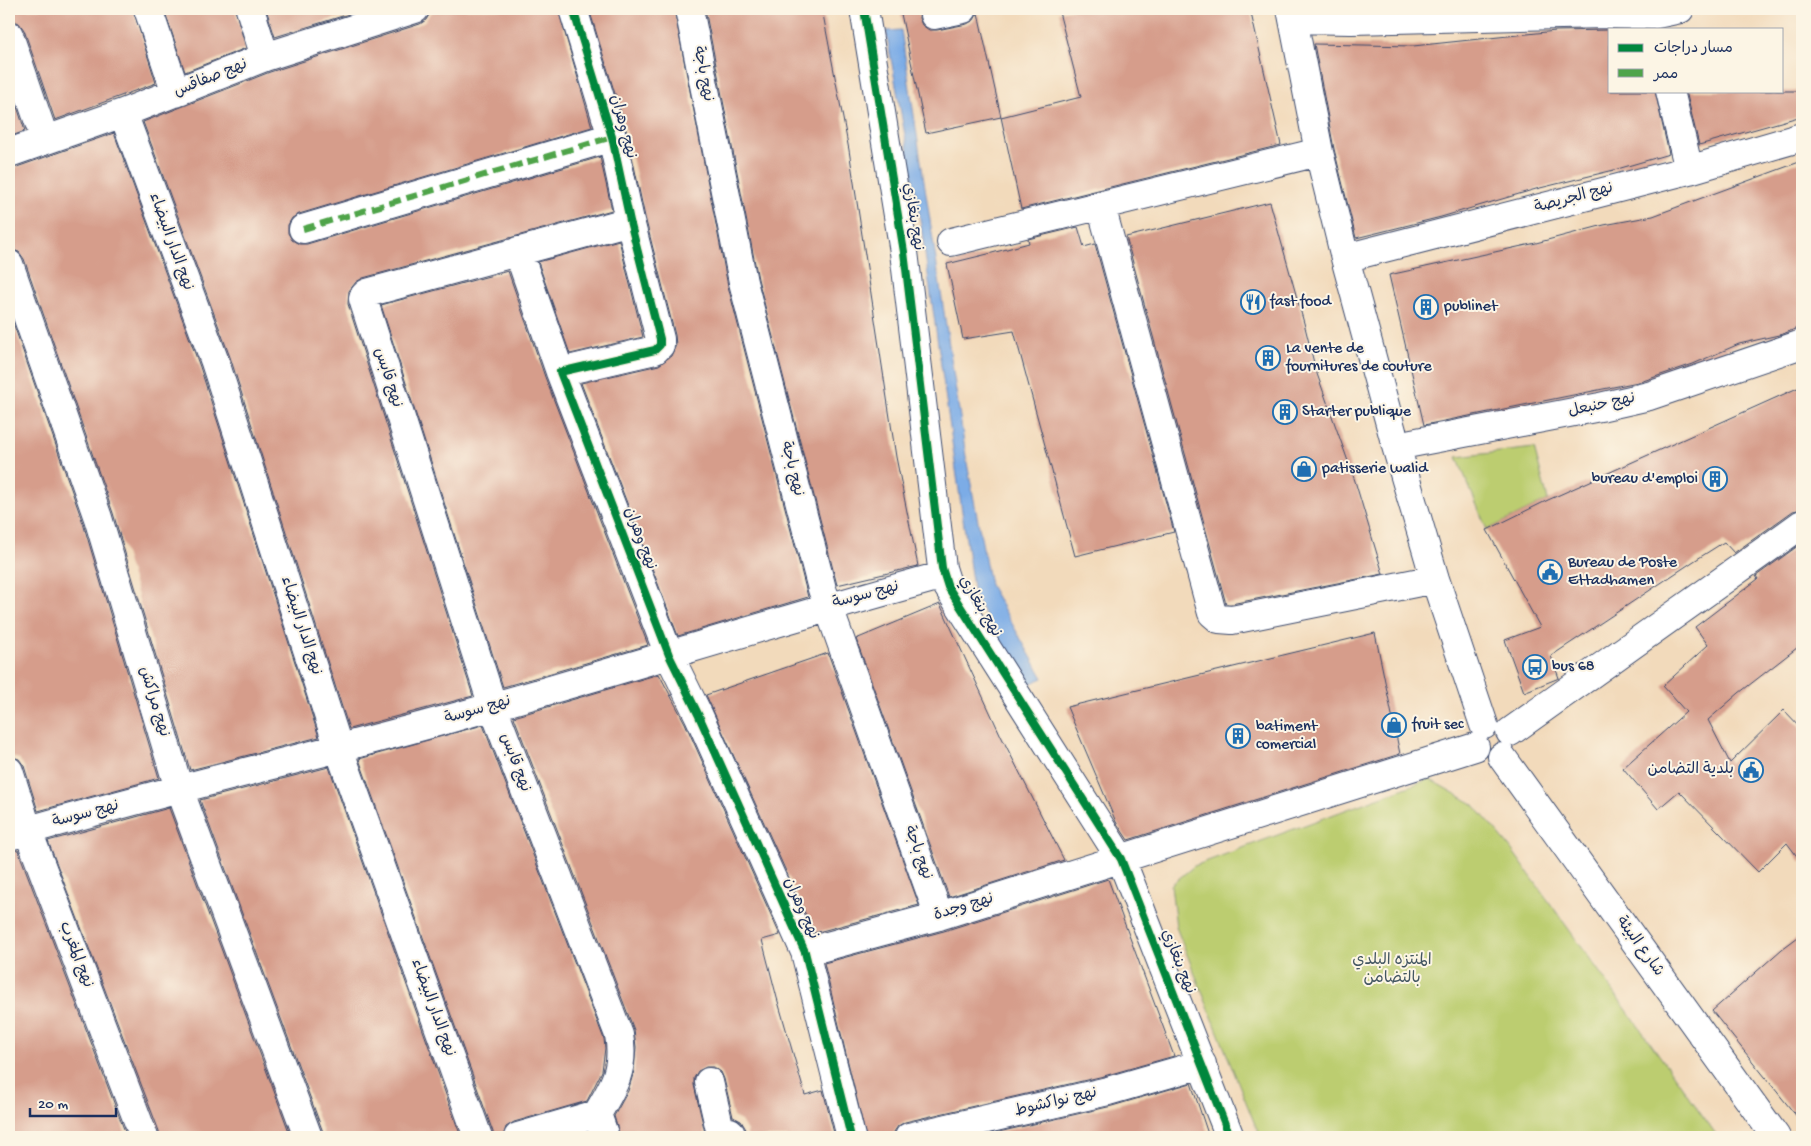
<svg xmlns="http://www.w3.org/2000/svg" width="1811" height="1146" font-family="'Gochi Hand','Playpen Sans Arabic',sans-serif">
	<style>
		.green { fill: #bccd70; stroke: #6c7e67 }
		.water { fill: #7bace6; stroke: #4b6ea2 }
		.building { fill: #d69d8b }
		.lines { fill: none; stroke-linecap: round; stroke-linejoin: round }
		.minor-casing { stroke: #3b496c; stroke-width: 30 }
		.minor { stroke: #fff; stroke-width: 28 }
		.quiet { stroke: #4fa44a; stroke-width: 6; stroke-dasharray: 12 6; stroke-linecap: butt }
		.cycleway-casing { stroke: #fcf5e5; stroke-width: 11 }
		.cycleway { stroke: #00873e; stroke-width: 8 }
		.labels { text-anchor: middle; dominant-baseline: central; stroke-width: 4; stroke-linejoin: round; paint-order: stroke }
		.street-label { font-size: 16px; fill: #1b2f5e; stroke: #fcf5e5 }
		.poi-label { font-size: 16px; fill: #1b2f5e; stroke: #fcf5e5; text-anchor: start }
		.park-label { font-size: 16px; fill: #435662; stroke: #fcf5e5 }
	</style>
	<rect width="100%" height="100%" fill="#fcf5e5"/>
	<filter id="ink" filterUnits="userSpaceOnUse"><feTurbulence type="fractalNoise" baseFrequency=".02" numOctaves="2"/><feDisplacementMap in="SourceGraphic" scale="10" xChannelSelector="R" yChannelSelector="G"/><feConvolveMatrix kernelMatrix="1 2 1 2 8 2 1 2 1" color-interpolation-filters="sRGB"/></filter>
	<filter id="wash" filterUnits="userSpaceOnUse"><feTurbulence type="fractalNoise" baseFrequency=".0096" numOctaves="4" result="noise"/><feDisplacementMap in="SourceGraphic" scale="20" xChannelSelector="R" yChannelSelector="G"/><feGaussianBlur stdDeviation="1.12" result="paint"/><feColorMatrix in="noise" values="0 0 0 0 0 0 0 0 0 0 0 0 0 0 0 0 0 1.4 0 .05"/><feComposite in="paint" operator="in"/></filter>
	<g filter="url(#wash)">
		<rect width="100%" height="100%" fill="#f2dabb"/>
		<path class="green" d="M1534,448L1548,500L1487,530L1457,457Z
			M1429,779L1473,804L1509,846L1718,1137H1260L1176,927L1171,885L1194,866Z"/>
		<path class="water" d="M901,30L967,463L990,585L1043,678L1024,686L974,595L919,212L886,31Z"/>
		<g id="blocks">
			<path class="building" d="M9,9H133L156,83L55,120L24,30L19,23L9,20Z
				M164,9H235L246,48L185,72Z
				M266,9H365L275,37Z
				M444,9H558L592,127L299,214L292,218L288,225V233L292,240L299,244H307L600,157L612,210L363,278L356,282L349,291L348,304L473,696L349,729L230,357L143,122L270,72L420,24L426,20L430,13Z
				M589,9H674L728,286L808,597L678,636L581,383L659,365L671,356L676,345L675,335L645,217L627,133Z
				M705,9H822L849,150L896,457L918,566L837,585L758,279Z
				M900,9H920L919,18L922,25L929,30H937L967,24L974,20L978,13L1001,117L926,133Z
				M1074,9H1250L1281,145L1021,209L1001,117L1081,97L1059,12Z
				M1610,30V91H1655L1669,154L1614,170L1536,189L1441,217L1356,238L1334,149L1314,44L1413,46L1556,31Z
				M9,82L25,131L9,137Z
				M1686,91H1802V116L1699,145Z
				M114,133L200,367L319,737L190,770L113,513L24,259L19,252L9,249V168H14Z
				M1802,161V326L1783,334L1739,344L1693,364L1643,381L1424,425L1389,275L1536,243L1604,225L1653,216Z
				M1270,202L1304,323L1316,371L1355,481L1383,574L1231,604H1226L1126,237Z
				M1078,227L1084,247L1095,244L1174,532L1075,556L1014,331L963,339L947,264L992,253L1029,243L1028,239Z
				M619,240L643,337L570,354L538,262Z
				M508,271L545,377L648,645L503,687L381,305Z
				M9,311L83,523L159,778L38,811L24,766L19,759L9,756Z
				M1802,386V509L1793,511L1734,553L1724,542L1694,561L1551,656L1559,678L1524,692L1505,640L1540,627L1487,530L1548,500Z
				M1802,543V644L1739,693L1708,720L1730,763L1784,710L1802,729V863L1787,843L1758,872L1679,791L1658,809L1623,768L1686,712L1663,686L1708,645L1695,627L1758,579L1756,576Z
				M940,604L1001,736L1064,860L949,897L856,639Z
				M1375,633L1400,754L1128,840L1116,822L1067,707Z
				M828,653L919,905L814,933L706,695Z
				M659,674L685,723L780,935L762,940L777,998L805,1095L823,1090L835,1137H747V1131L741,1121L733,1117L724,1079L721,1072L714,1067H706L698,1071L694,1078V1085L706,1137H620L614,1116L628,1091L634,1071L636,1047L634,1030L514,717Z
				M483,725L604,1039L605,1048L602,1071L587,1101L514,1122L506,1127L503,1137H493V1132L359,759Z
				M329,767L461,1137H323V1132L200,800Z
				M169,808L291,1137H159V1131L48,841Z
				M18,850L127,1137H9V851Z
				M1108,879L1174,1056L1104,1076L905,1122L898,1126L894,1132V1137H866L824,963L944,931Z
				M1802,934V1123L1712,1011L1782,949Z
				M1191,1083L1209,1137H977L1112,1106Z"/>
		</g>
	</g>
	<g filter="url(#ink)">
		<use href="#blocks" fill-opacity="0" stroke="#3b496c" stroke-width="1"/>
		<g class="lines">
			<defs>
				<path id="minor" d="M148,9L176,93
					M250,9L265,57
					M573,9L612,137L630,221L660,339V345L655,350L560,372L669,655L699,716L805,952L851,1137
					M689,9L743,282L822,589L939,916
					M864,9L904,252L942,568L948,587L1121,859L1230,1137
					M1291,9L1319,152L1345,258L1396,446L1435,579L1484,725
					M934,15L963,9
					M1294,19L1351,20L1604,14L1652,15L1680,9
					M9,35L45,140
					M1670,91L1689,170
					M123,113L215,362L339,749L478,1137
					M9,153L123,113L265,57L415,9
					M1101,206L1212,613L1219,619L1232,620L1435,579
					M303,229L612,137
					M951,242L1319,152
					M518,251L560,372
					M1345,258L1689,170L1802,137
					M9,264L98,518L179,789L308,1137
					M1396,446L1600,407L1649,396L1802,344
					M1510,732L1802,524
					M1502,757L1776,1137
					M9,771L28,831L144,1137
					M9,836C155,792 305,759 452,718C617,672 779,620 944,575
					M805,952L939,916L1475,747
					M709,1082L720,1130L722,1133L730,1132L732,1137
					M518,1137L597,1114
					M605,1137L597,1114C614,1086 625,1068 619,1035L493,707L363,299L364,296L367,293L630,221
					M909,1137L1108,1091L1202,1064"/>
			</defs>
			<use href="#minor" class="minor-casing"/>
			<use href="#minor" class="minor"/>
			<path class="quiet" d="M303,229L612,137"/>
			<defs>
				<path id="cycleway" d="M573,9L612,137L630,221L660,339V345L655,350L560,372L669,655L699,716L805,952L851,1137
					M864,9L904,252L942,568L948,587L1121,859L1230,1137"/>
			</defs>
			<use href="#cycleway" class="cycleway-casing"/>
			<use href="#cycleway" class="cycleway"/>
		</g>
	</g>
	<defs>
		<symbol id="restaurant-ring" viewBox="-11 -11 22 22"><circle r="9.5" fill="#fcf5e5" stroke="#1f6fb2" stroke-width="1.5"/><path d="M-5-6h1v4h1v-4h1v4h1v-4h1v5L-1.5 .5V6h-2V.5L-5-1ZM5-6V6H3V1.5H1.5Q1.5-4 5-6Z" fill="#1f6fb2"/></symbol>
		<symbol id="building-ring" viewBox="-11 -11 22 22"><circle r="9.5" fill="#fcf5e5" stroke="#1f6fb2" stroke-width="1.5"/><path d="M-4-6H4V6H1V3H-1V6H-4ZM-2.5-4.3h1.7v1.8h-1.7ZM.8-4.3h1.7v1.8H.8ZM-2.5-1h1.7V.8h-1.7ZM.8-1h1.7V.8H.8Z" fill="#1f6fb2"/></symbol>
		<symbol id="shop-ring" viewBox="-11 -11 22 22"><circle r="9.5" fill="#fcf5e5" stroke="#1f6fb2" stroke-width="1.5"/><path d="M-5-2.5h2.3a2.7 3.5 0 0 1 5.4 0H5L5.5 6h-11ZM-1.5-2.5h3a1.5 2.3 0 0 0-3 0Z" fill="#1f6fb2"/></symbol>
		<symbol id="civic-ring" viewBox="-11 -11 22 22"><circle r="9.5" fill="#fcf5e5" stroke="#1f6fb2" stroke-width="1.5"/><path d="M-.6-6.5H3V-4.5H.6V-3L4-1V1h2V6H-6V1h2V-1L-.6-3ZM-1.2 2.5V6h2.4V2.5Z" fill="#1f6fb2"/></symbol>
		<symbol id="bus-ring" viewBox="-11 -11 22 22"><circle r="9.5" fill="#fcf5e5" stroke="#1f6fb2" stroke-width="1.5"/><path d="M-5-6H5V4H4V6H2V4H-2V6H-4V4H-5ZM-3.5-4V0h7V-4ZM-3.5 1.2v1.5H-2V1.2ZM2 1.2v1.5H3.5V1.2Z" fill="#1f6fb2"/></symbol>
	</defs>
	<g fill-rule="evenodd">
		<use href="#restaurant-ring" x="1239" y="288" width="28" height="28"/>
		<use href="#building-ring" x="1412" y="293" width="28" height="28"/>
		<use href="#building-ring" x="1254" y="344" width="28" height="28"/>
		<use href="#building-ring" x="1271" y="398" width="28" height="28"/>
		<use href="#shop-ring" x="1290" y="455" width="28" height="28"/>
		<use href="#building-ring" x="1701" y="465" width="28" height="28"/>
		<use href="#civic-ring" x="1536" y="558" width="28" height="28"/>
		<use href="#bus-ring" x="1521" y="653" width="28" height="28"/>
		<use href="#shop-ring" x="1380" y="711" width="28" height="28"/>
		<use href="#building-ring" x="1224" y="722" width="28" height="28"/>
		<use href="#civic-ring" x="1737" y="756" width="28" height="28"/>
	</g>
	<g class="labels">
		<g class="street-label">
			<text transform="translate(702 74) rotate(79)">نهج باجة</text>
			<text transform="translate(211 79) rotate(-22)">نهج صفاقس</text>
			<text transform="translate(622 127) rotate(75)">نهج وهران</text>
			<text transform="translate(1574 199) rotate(-15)">نهج الجريصة</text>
			<text transform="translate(912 217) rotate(81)">نهج بنغازي</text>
			<text transform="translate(170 242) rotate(70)">نهج الدار البيضاء</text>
			<text transform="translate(387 378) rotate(72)">نهج قابس</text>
			<text transform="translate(1602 406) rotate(-12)">نهج حنبعل</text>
			<text transform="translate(791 469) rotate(76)">نهج باجة</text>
			<text transform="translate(639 539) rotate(69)">نهج وهران</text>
			<text transform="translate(866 596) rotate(-15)">نهج سوسة</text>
			<text transform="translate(979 607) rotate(59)">نهج بنغازي</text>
			<text transform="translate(300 626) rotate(72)">نهج الدار البيضاء</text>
			<text transform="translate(153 702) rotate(73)">نهج مراكش</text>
			<text transform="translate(478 711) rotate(-16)">نهج سوسة</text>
			<text transform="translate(514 763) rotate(69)">نهج قابس</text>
			<text transform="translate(86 815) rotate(-15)">نهج سوسة</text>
			<text transform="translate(917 853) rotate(70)">نهج باجة</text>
			<text transform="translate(964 908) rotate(-17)">نهج وجدة</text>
			<text transform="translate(800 909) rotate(66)">نهج وهران</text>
			<text transform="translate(1639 947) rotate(54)">شارع البيئة</text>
			<text transform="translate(75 955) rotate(69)">نهج المغرب</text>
			<text transform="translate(1177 962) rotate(68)">نهج بنغازي</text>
			<text transform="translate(432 1008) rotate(70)">نهج الدار البيضاء</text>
			<text transform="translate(1056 1103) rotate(-13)">نهج نواكشوط</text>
		</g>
		<g class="poi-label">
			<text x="1270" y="302">fast food</text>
			<text x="1444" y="307">publinet</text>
			<text x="1286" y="349">La vente de<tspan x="1286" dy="18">fournitures de couture</tspan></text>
			<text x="1302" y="412">Starter publique</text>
			<text x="1322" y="469">patisserie walid</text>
			<text x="1698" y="479" text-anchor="end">bureau d'emploi</text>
			<text x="1568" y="563">Bureau de Poste<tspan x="1568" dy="18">Ettadhamen</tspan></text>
			<text x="1552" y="667">bus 68</text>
			<text x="1412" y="725">fruit sec</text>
			<text x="1256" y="727">batiment<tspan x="1256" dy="18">comercial</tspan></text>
			<text x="1734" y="770" text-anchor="end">بلدية التضامن</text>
		</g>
		<g class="park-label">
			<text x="1392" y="961">المنتزه البلدي<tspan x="1392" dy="18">بالتضامن</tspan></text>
		</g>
	</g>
	<rect width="1811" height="1146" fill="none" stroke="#fcf5e5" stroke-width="30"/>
	<rect x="1608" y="28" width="175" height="65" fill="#fcf5e5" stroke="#a2a6af"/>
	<rect x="1618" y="44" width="25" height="8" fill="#00873e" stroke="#a2a6af"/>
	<text x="1654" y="52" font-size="15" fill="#1b2f5e">مسار دراجات</text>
	<rect x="1618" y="69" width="25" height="8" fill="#4fa44a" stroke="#a2a6af"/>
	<text x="1654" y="78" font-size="15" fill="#1b2f5e">ممر</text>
	<path d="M30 1108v8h86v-8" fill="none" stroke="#1b2f5e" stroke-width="2.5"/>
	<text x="38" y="1108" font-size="15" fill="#1b2f5e" stroke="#fcf5e5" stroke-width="4" paint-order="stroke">20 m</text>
</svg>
